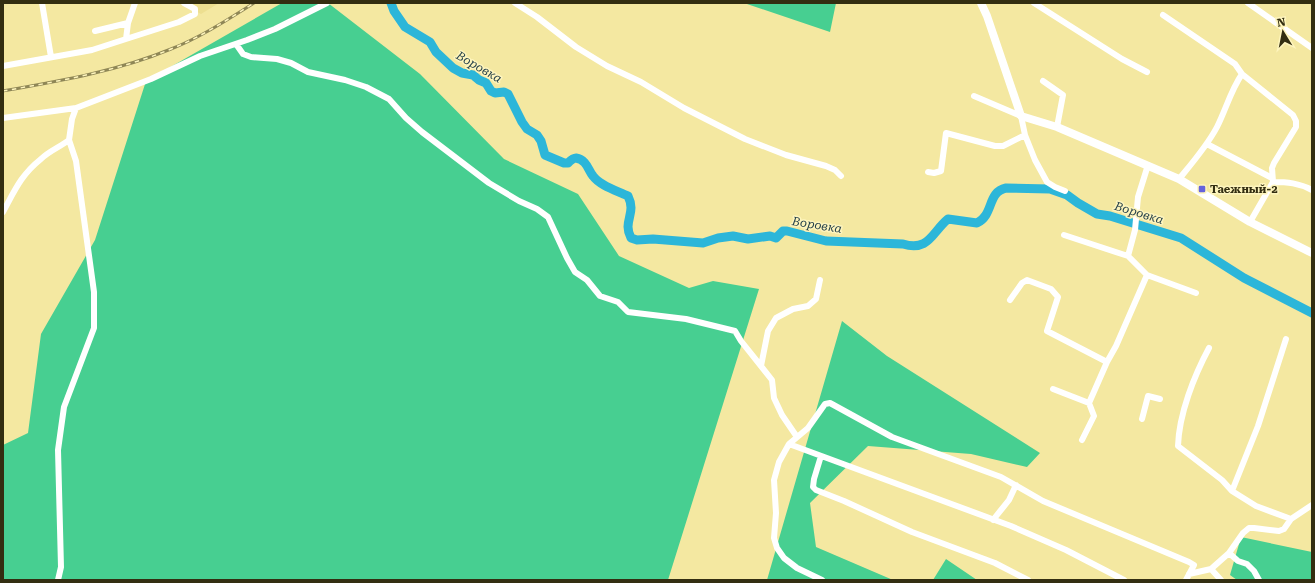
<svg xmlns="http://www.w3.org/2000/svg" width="1315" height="583" font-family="'Roboto Serif',serif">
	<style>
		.built { fill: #eddf90 }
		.green { fill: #47cf91 }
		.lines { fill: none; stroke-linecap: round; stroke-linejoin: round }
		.river { stroke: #2cb6d9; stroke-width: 9 }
		.minor { stroke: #fff; stroke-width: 6 }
		.tertiary { stroke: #fff; stroke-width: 8 }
		.rail-casing { stroke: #8f8756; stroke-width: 3 }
		.rail { stroke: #fef5bd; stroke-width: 1.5; stroke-dasharray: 4.5; stroke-linecap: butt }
		.poi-dot { fill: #6563dc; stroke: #fef5bd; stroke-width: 1.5 }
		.labels { text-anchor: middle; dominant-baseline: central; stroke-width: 3; stroke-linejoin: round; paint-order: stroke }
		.poi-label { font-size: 11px; font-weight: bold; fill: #332e11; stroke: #fef5bd; text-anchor: start }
		.water-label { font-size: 12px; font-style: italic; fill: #254049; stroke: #fef5bd }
	</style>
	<rect width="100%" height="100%" fill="#f4e8a1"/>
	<path class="built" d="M181,3H219L201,14Z"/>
	<path class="green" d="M282,3H328L420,74L504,159L578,194L619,256L689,288L713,281L759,289L668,580H3V445L28,433L41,334L95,240L146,81Z
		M744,3H836L830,32Z
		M842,321L887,356L1040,453L1027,467L971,454L868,446L810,503L816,547L893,580H767Z
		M1241,537L1312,552V580H1237L1230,575Z
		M946,559L977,580H933Z"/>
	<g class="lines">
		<path class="river" d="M391,3L394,11L405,27L430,42L436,52L453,68L462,73L473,75L479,80L486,83L491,91L495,93L504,92L508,94L522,122L527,129L537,135L541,141L545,155L564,163H568C570,161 573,158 576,158C587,160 588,170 593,176C600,186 618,191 628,196C637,214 622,221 631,238L637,240L653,239L703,243L718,238L733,236L748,239L770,236L776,238L783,231H787L826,241L903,244C929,252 932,232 948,219L977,223C994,215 987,192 1006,188L1050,189L1067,195L1078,203L1097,214L1110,216L1181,238L1244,278L1312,313"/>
		<path class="minor" d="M42,3L51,57
			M515,3L537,17L576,47L607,66L641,82L684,108L745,139L786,155L826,166L835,170L841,176
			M1034,3L1122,59L1147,72
			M1248,3L1312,48
			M1163,15L1235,64L1242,74C1231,90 1226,109 1217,127C1207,146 1193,162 1179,179
			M95,31L128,23
			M126,39L179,22L195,14V9L184,3
			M236,44L243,54L251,57L277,59L291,63L308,72L345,80L366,87L389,99L406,118L422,132L489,183L519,201L537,209L548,217L567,258L575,272L587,280L600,296L618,302L628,312L686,319L735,331L741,341L772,380L774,398L782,415L797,437
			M3,66L92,50L126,39L128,23L135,3
			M1242,74L1293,115L1296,121V127L1274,163L1272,168L1273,182L1250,222
			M1043,81L1063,95L1057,127
			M974,96L1021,116L1025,135L1035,160L1047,182L1055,187L1065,191
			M3,118L76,108L151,79L200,56L247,40L275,29L327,3
			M1207,144L1272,178
			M928,172L934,173L941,171L946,133L995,146H1003L1025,135
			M1273,182C1287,182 1299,183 1312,190
			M3,212C15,190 21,175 41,159C49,151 60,147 69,140
			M1064,235L1128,256
			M1147,275L1196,293
			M1010,300L1022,283L1027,280L1051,289L1058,297L1047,331L1107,362
			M1209,348C1194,376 1179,414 1178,446L1222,480L1232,491L1256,506L1291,519L1312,505
			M761,366L768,331L776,318L793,309L808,306L816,299L820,280
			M1053,389L1089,403L1107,362L1116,346L1147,275L1128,256L1135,230L1138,197L1148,165
			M1142,419L1148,396L1160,399
			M1082,440L1094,416L1089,403
			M789,444L1011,526L1066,550L1124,580
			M821,456L814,479L813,487L816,490L844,501L912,532L995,563L1028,580
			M1232,491L1258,426L1286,339
			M993,520L1009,500L1016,485
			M1229,553L1238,561L1247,564L1254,571L1259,580
			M1211,569L1221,580
			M1189,574L1211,569L1229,553L1243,533L1249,528H1254L1279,531L1284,529L1291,519
			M58,580L61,567L58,450L64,407L94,328V292L76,161L69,140L72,119L76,108
			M822,580L797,568L784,558L777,548L774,538L776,513L774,480L779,462L789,444L808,428L825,404L830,403L892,437L1001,477L1043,501L1189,562L1194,565L1186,580"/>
		<path class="tertiary" d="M981,3L987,16L1021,116L1057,127L1179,179L1250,222L1312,253"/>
		<defs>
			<path id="rail" d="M3,91C60,81 118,71 171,49C201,37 227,20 254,3"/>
		</defs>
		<use href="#rail" class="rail-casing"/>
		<use href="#rail" class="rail"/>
	</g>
	<rect class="poi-dot" x="1198" y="185" width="8" height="8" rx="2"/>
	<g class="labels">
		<g class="poi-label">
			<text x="1210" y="189">Таежный-2</text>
		</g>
		<g class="water-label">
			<text transform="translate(479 67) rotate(30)">Воровка</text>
			<text transform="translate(1139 213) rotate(17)">Воровка</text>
			<text transform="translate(817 225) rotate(9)">Воровка</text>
		</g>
	</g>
	<rect width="1315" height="583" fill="none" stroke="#332e11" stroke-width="8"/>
	<g transform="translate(1283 32) rotate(350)" stroke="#fef5bd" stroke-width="3" paint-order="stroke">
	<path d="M0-3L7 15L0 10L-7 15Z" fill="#332e11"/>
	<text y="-6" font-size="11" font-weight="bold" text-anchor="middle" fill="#332e11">N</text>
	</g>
</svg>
